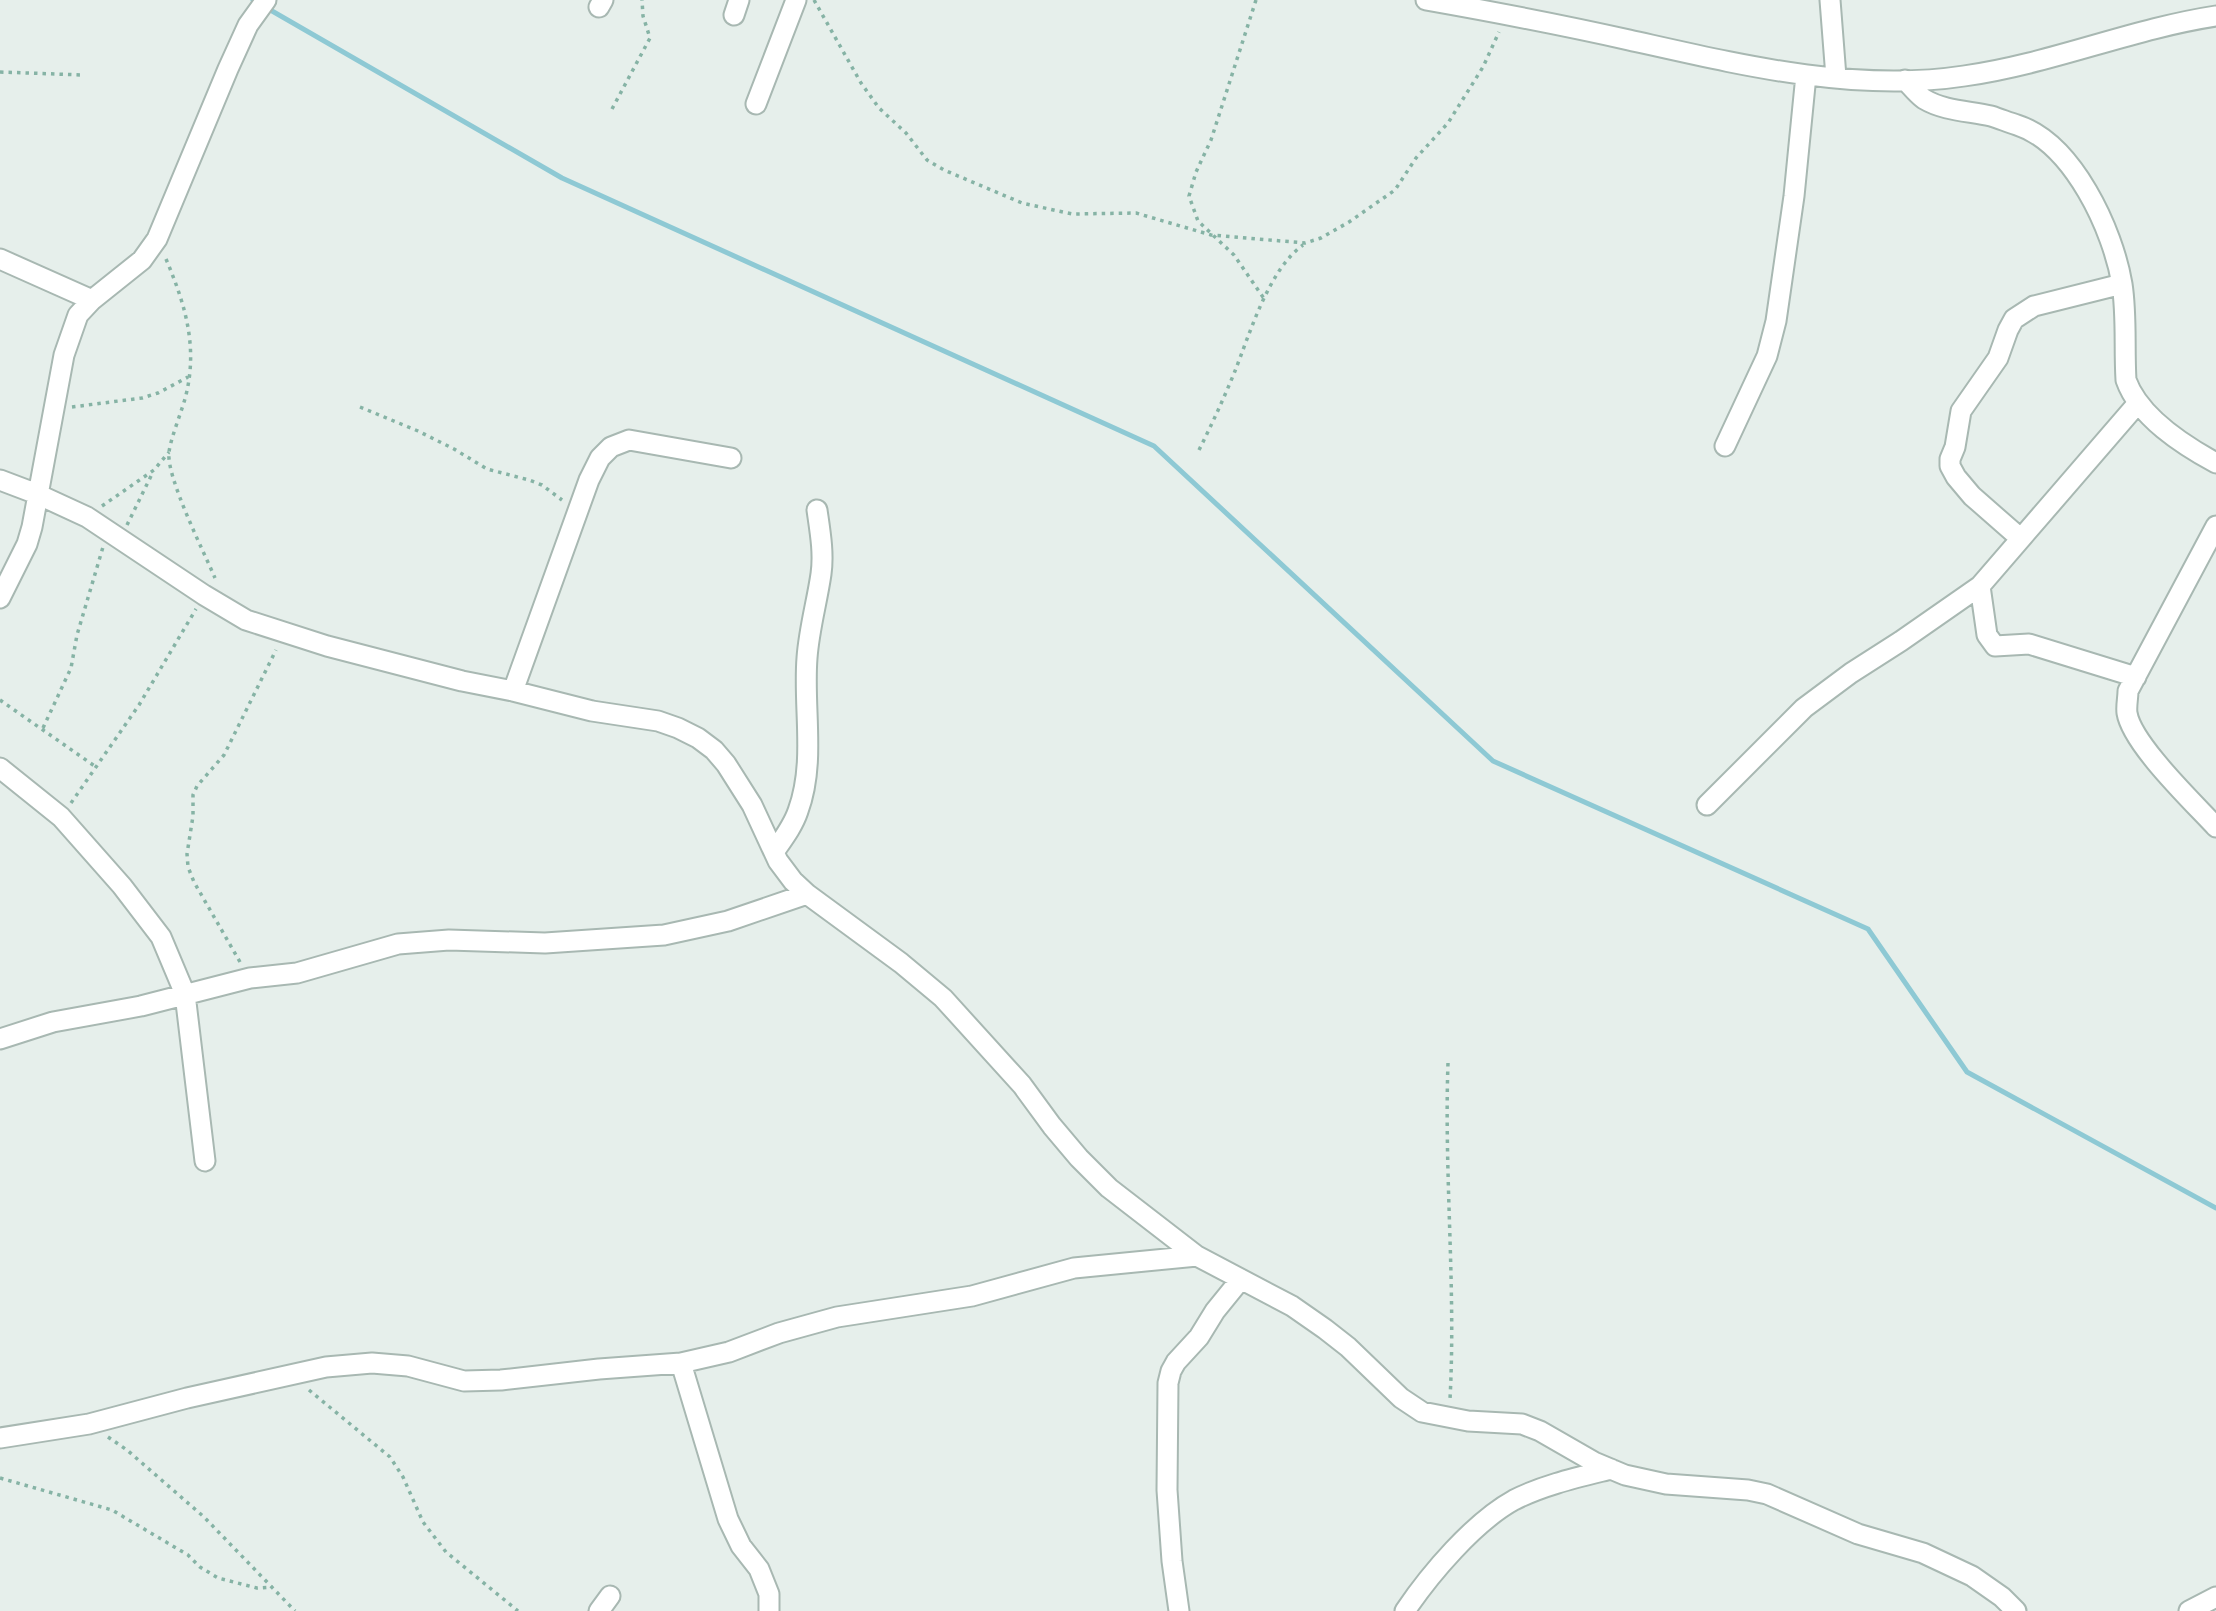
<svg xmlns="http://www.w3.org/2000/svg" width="2216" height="1611" font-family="Arial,sans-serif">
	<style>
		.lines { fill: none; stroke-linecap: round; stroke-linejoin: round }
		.stream { stroke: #8ec9d4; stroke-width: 5 }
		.minor-casing { stroke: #a8b8b2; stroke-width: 23 }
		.path { stroke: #86b3a5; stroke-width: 3.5; stroke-dasharray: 3.5 5; stroke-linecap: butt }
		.minor { stroke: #fff; stroke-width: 19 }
	</style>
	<rect width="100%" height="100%" fill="#e6efeb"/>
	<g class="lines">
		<path class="stream" d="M253,0L562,178L1154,446L1493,761L1868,929L1967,1072L2216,1208"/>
		<defs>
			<path id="minor" d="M1426,0C1494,12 1562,25 1629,40C1737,64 1853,93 1964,76C2050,64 2131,29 2216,16
				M1830,0L1836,77
				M599,7L603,0
				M734,15L739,0
				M1905,80C1911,86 1917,94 1924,99C1944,111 1969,111 1991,116C2000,119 2008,122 2017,125C2073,143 2113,230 2122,284C2127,316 2124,348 2126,380C2139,417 2183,445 2216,463
				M756,104L796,0
				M0,259L92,300
				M1725,446L1767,356L1776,321L1794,196L1806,75
				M0,480L37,494L87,517L204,595L246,620L327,646L462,681L513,691L592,711L658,721L678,728L698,738L714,750L726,764L752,805L778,861L793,881L807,894L901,963L943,998L1022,1085L1052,1126L1079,1158L1109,1188L1197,1256L1292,1306L1325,1329L1348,1347L1401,1398L1422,1412L1468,1421L1522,1424L1540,1431L1594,1462L1625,1475L1666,1484L1748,1490L1767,1494L1858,1534L1923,1553L1972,1576L2002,1597L2016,1611
				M2216,526L2128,691C2128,698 2126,706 2127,713C2132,744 2193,802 2216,827
				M2020,538L1972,496L1956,477L1950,466V459L1955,447L1961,411L1998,358L2008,330L2014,319L2034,306L2122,284
				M1980,586L1987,635L1995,646L2029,644L2136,677
				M0,598L27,544L32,527L64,355L78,315L92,300L142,260L157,239L228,69L248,25L266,0
				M513,691L589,480L600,458L611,447L629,440L731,458
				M0,768L61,817L122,886L161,937L185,994L205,1161
				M1707,805L1804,708L1851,673L1901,641L1980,586L2138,403
				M774,852C783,839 793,826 798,811C816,762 803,708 807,658C809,629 817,602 821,574C824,553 820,531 817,510
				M0,1039L53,1022L141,1006L250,978L297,973L398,944L449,940L545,943L664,935L728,921L807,894
				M681,1363L728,1519L741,1546L759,1569L769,1594V1611
				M0,1438L89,1424L187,1398L326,1367L372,1363L408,1366L464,1381L501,1380L599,1369L681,1363L729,1352L779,1333L837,1317L972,1296L1074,1268L1197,1256
				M599,1611L610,1596
				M1179,1611L1172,1561L1167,1490L1168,1383L1171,1371L1176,1362L1199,1337L1215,1311L1241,1279
				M1405,1611C1430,1574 1474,1522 1514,1500C1543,1485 1579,1477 1611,1469
				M2189,1611L2216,1597"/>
		</defs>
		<use href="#minor" class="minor-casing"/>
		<path class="path" d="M814,0L861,83L879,108L906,133L927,160L944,170L1022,203L1072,214L1136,213L1211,235L1305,243L1321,238L1349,222L1395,190L1416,158L1448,123L1483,67L1499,32
			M1256,0L1211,140L1196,172L1189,196L1198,221L1234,255L1265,300
			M0,72L83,75
			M612,109L650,38L643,16L642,0
			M166,259C185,304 198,346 186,395C182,411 171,437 169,452C166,477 204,552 215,578
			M72,407L142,398L158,393L188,377
			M360,407L418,431L454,449L487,469L529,480L542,485L562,500
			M1199,450C1212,424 1224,398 1235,371C1250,333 1269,269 1303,245
			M102,506L154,470L169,452
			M127,525L153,472
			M0,700L96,767
			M43,728L71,668L77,635L103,547
			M71,803L139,705L196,609
			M240,962L194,882L188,867L187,854L193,816V795L197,786L224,755L276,650
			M1448,1063C1444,1175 1456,1287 1450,1399
			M309,1390L390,1457L403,1477L423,1522L446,1552L518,1611
			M108,1437L127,1450L204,1517L295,1611
			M0,1478L112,1510L188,1555L200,1567L218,1578L257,1588L273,1587"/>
		<use href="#minor" class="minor"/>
	</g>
</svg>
